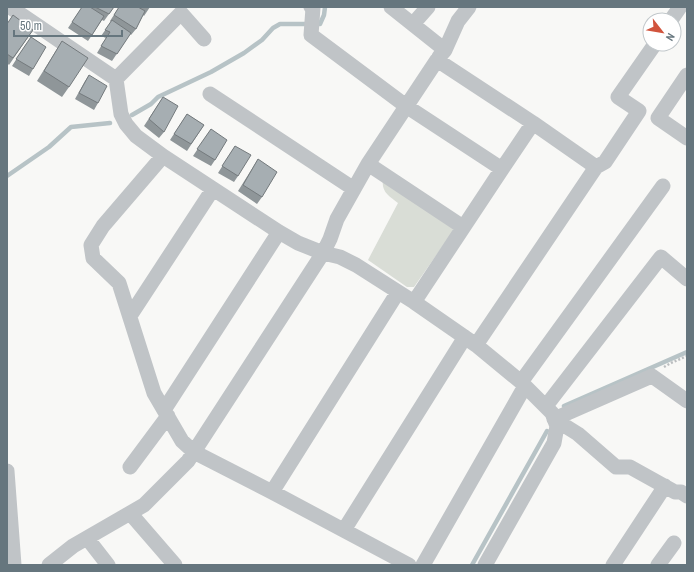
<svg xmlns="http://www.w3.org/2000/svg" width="694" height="572" font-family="'Archivo Narrow',sans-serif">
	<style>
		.green { fill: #d9ddd6 }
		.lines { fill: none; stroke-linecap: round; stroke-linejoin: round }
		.stream { stroke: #b7c3c6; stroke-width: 4.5 }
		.path { stroke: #babdbf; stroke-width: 2.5; stroke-dasharray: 2 2; stroke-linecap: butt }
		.street { stroke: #c0c4c7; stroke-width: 15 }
		.wall { fill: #8f9699 }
		.building { fill: #a6aeb2; stroke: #747a7d }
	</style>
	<rect width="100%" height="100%" fill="#f8f8f6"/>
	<path class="green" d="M383,179L456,227L414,287H407L368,260L398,203C389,196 381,192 383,179Z"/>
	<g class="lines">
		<path class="stream" d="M132,115L151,104L158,97L211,72L244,53L262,40L273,28L280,24H320L324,15L325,7
			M7,176L49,147L71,127L110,123
			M564,406L687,352
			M472,565L547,431"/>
		<path class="path" d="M664,367L671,363L687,356"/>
		<path class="street" d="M10,7L116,79L121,114L126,124L136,136L163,156L279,232L298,243L323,253L340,257L356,265L414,302L476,345L521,382L552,413L557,426L554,443L485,565
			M311,7L313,8L311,35L406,106L502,169
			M391,7L445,50
			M671,20L680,7
			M413,24L428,7
			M439,57L445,50L458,21L469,7
			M687,75L658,118L687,138
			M116,79L181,13L204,39
			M210,94L354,189
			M163,156L103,226L91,245L93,258L119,283L154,393L182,441L194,452L272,492L409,565
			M368,164L463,227
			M596,167L605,162L639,111L618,97L655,44
			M414,302L502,169L533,123
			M130,316L213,189
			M521,382L663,186
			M687,401L652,376L554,419L578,434L616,467H630L675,492H681L687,496
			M546,406L661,257L687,279
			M164,410L279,232
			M130,467L168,416
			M7,471L14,565
			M272,492L398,292
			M130,513L175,565
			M344,530L465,337
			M87,538L108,565
			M49,565L73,546L144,505L188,461L323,253L330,239L337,219L368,164L437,60L533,123L596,167L476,345
			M423,565L525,386
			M613,565L665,486
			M658,565L674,543"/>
	</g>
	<path class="wall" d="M82,7H114L104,21L102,20L88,41L68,28Z
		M119,7H150L144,16L143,15L136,29L131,35L130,34L112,61L97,53L106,38L101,36L111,22L110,21Z
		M7,24L33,30L9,65L7,63Z
		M62,41L69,87L62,97L37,81Z
		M26,44L33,69L29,76L12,66Z
		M89,75L98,103L94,110L75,99L85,81Z
		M163,97L164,132L159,138L144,126Z
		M187,114L204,125L187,151L170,140Z
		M211,129L215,160L211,166L193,156Z
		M235,146L238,176L234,182L218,173Z
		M258,159L262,197L257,204L238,191Z"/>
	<path class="building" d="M82,7H90L104,16L92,35L72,22Z
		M95,7H114L109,14Z
		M119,7H138L145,11L136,29L114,15Z
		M13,15L33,30L13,58L7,54V24Z
		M112,20L131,33L117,54L101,46L110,32L105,30Z
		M31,37L46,47L33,69L16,59Z
		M62,41L88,58L69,87L44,71Z
		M89,75L107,86L98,103L79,93Z
		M163,97L178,106L164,132L149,119Z
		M187,114L204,125L191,144L174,134Z
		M211,129L227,140L215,160L197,149Z
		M235,146L251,155L238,176L222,166Z
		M258,159L277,172L262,197L243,185Z"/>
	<rect width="694" height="572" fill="none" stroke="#66767e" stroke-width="16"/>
	<g transform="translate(662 32) rotate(121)"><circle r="19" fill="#ffffff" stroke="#c2c8cb"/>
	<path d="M0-3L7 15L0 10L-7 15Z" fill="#d1543d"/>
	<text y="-6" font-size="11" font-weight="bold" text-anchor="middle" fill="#66767e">N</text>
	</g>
	<path d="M14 30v6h108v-6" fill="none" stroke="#66767e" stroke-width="2"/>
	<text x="20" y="30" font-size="12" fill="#66767e" stroke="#ffffff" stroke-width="3" paint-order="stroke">50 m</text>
</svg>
